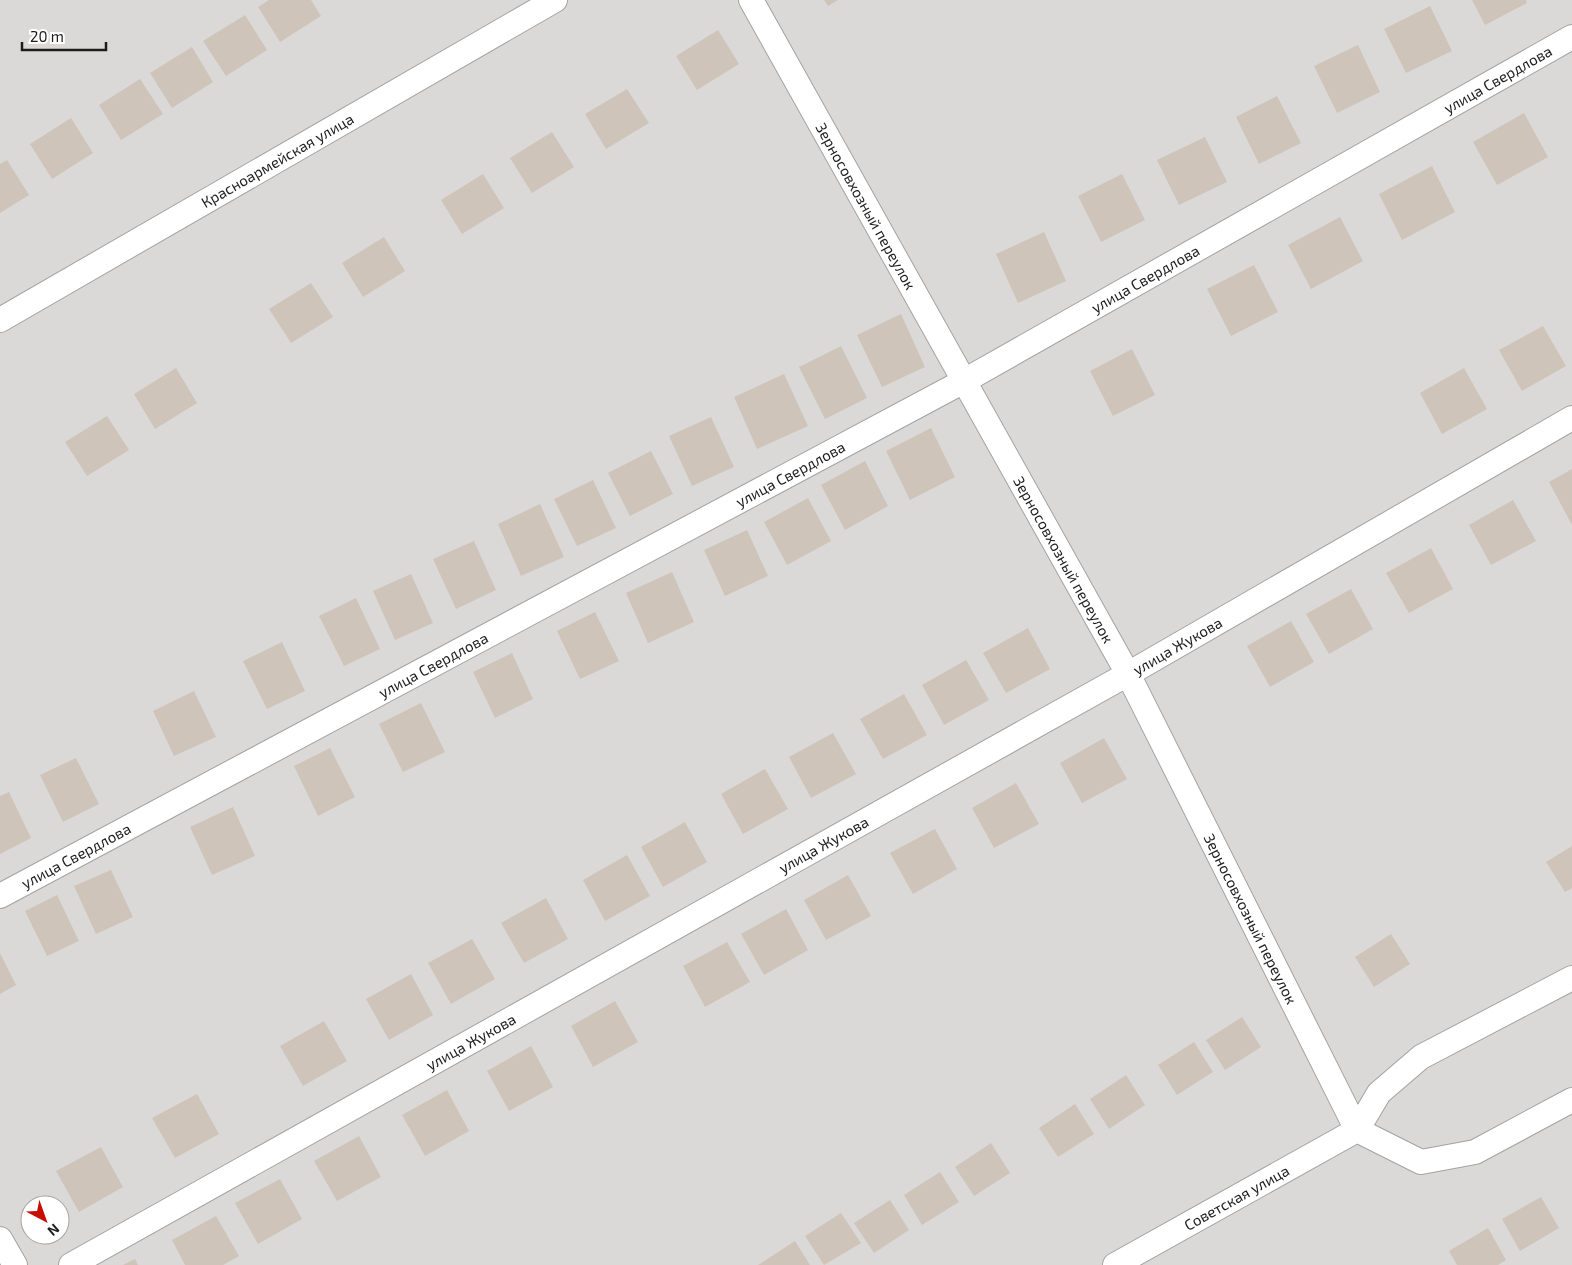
<svg xmlns="http://www.w3.org/2000/svg" width="1572" height="1265" font-family="'Exo 2',sans-serif">
	<style>
		.residential { fill: #dad9d8; fill-rule: evenodd }
		.building { fill: #cec4b9 }
		.lines { fill: none; stroke-linecap: round; stroke-linejoin: round }
		.street-casing { stroke: #a3a3a3; stroke-width: 26 }
		.street { stroke: #fff; stroke-width: 24 }
		.labels { text-anchor: middle; dominant-baseline: central; stroke-width: 4; stroke-linejoin: round; paint-order: stroke }
		.street-label { font-size: 15px; fill: #1c1c1c; stroke: #fff }
	</style>
	<rect width="100%" height="100%" fill="#eeebe0"/>
	<path class="residential" d="M0,0H1572V1265H0ZM30,1205H60V1235H30Z"/>
	<path class="building" d="M269,0H311L321,16L280,42L258,7Z
		M824,0H838L828,6Z
		M1472,0H1526L1527,3L1485,25Z
		M1430,6L1452,51L1406,73L1384,29Z
		M245,15L267,50L226,76L203,41Z
		M718,30L739,64L697,90L676,56Z
		M1358,45L1380,92L1337,113L1314,66Z
		M192,47L213,82L172,108L150,73Z
		M140,79L163,114L121,140L99,105Z
		M627,89L649,123L606,149L585,114Z
		M1277,96L1301,143L1259,164L1236,117Z
		M1524,113L1548,157L1497,185L1473,142Z
		M71,118L93,153L52,179L30,144Z
		M552,132L574,167L532,193L510,158Z
		M1205,137L1227,182L1179,205L1157,160Z
		M7,160L29,195L0,213V164Z
		M1432,166L1455,212L1402,240L1379,194Z
		M483,174L504,208L462,234L441,200Z
		M1122,174L1145,220L1101,242L1078,196Z
		M1340,217L1363,261L1311,289L1288,245Z
		M1044,232L1066,281L1018,303L996,254Z
		M384,237L405,271L363,297L342,263Z
		M1254,265L1278,312L1231,336L1207,289Z
		M311,283L333,317L291,343L269,309Z
		M901,314L925,367L882,387L857,335Z
		M1543,326L1566,366L1522,391L1499,350Z
		M841,346L867,398L825,419L799,367Z
		M1132,349L1155,395L1113,416L1090,371Z
		M176,368L197,403L155,429L134,394Z
		M1464,368L1487,409L1442,434L1420,393Z
		M784,374L808,426L757,449L734,397Z
		M107,416L129,450L87,476L65,442Z
		M711,417L734,467L692,486L669,436Z
		M931,428L955,477L910,500L886,451Z
		M651,451L673,494L630,516L608,473Z
		M865,461L888,506L845,530L821,485Z
		M1572,469V525L1549,482Z
		M593,480L616,528L577,546L554,499Z
		M808,498L831,541L787,565L764,522Z
		M1513,500L1536,541L1491,565L1469,525Z
		M540,504L564,557L521,576L498,524Z
		M747,530L768,576L725,596L704,550Z
		M474,541L496,590L456,609L433,559Z
		M1431,548L1453,589L1409,613L1386,573Z
		M672,572L694,622L648,643L626,593Z
		M411,574L433,623L395,640L373,591Z
		M1351,589L1373,629L1329,654L1306,614Z
		M356,598L380,649L344,666L319,616Z
		M595,612L619,661L580,679L557,631Z
		M1291,621L1314,662L1270,687L1247,646Z
		M1028,628L1050,669L1006,693L983,653Z
		M282,642L305,691L267,709L243,661Z
		M512,653L533,699L495,718L473,672Z
		M966,660L989,700L944,725L922,685Z
		M194,691L216,737L174,756L153,711Z
		M904,694L927,735L883,759L860,719Z
		M421,703L445,752L403,772L379,724Z
		M833,733L856,774L811,798L789,757Z
		M1104,738L1127,779L1082,803L1060,763Z
		M330,748L355,797L318,816L294,766Z
		M76,758L99,804L63,822L40,775Z
		M765,769L788,809L743,834L721,794Z
		M1016,783L1039,824L994,848L972,808Z
		M9,792L31,838L0,854V796Z
		M233,807L255,856L212,875L190,827Z
		M685,822L707,862L663,887L641,847Z
		M935,829L957,869L913,894L890,853Z
		M1572,846V888L1565,892L1546,862Z
		M627,855L650,896L605,921L583,880Z
		M111,870L133,917L96,934L74,886Z
		M848,875L871,916L826,940L804,900Z
		M57,895L79,941L47,956L25,911Z
		M546,898L568,939L524,963L501,923Z
		M786,909L808,950L764,975L741,934Z
		M1391,934L1410,964L1374,987L1355,957Z
		M472,939L495,979L451,1004L428,963Z
		M727,942L750,982L705,1007L683,966Z
		M0,953L16,985L0,994Z
		M411,974L433,1015L389,1040L366,999Z
		M615,1001L638,1042L593,1067L571,1026Z
		M1242,1017L1261,1047L1225,1070L1206,1040Z
		M324,1021L347,1061L303,1086L280,1046Z
		M1194,1042L1213,1072L1177,1095L1158,1065Z
		M531,1046L553,1087L509,1111L487,1071Z
		M1126,1075L1145,1105L1109,1129L1090,1099Z
		M447,1090L469,1131L425,1156L402,1115Z
		M197,1094L219,1134L175,1158L152,1118Z
		M1075,1104L1094,1134L1058,1157L1039,1128Z
		M359,1136L381,1177L337,1201L314,1161Z
		M991,1143L1010,1173L974,1196L955,1167Z
		M101,1147L123,1187L79,1212L56,1171Z
		M940,1172L959,1202L922,1225L904,1195Z
		M280,1179L302,1219L258,1244L235,1203Z
		M1541,1197L1559,1228L1520,1251L1502,1219Z
		M890,1200L909,1230L874,1253L854,1223Z
		M841,1213L861,1243L824,1265L805,1236Z
		M216,1216L239,1256L223,1265H185L172,1240Z
		M1488,1228L1506,1260L1498,1265H1457L1449,1251Z
		M795,1241L810,1265H758Z
		M135,1259L138,1265H123Z"/>
	<g class="lines">
		<defs>
			<g id="street">
				<path id="s1" d="M751,0L1128,674L1357,1130"/>
				<path id="s2" d="M0,320L555,0"/>
				<path id="s3" d="M0,896L964,381L1572,37"/>
				<path d="M1357,1130L1379,1093L1421,1057L1572,978"/>
				<path d="M0,1239L15,1265"/>
				<path id="s4" d="M71,1265L1128,674L1572,418"/>
				<path id="s5" d="M1115,1265L1357,1130L1421,1162L1475,1152L1572,1100"/>
			</g>
		</defs>
		<use href="#street" class="street-casing"/>
		<use href="#street" class="street"/>
	</g>
	<g class="labels">
		<g class="street-label">
			<text stroke="none"><textPath href="#s3" startOffset="1706">улица Свердлова</textPath></text>
			<text stroke="none"><textPath href="#s2" startOffset="320">Красноармейская улица</textPath></text>
			<text stroke="none"><textPath href="#s1" startOffset="236">Зерносовхозный переулок</textPath></text>
			<text stroke="none"><textPath href="#s3" startOffset="1301">улица Свердлова</textPath></text>
			<text stroke="none"><textPath href="#s3" startOffset="896">улица Свердлова</textPath></text>
			<text stroke="none"><textPath href="#s1" startOffset="641">Зерносовхозный переулок</textPath></text>
			<text stroke="none"><textPath href="#s4" startOffset="1268">улица Жукова</textPath></text>
			<text stroke="none"><textPath href="#s3" startOffset="491">улица Свердлова</textPath></text>
			<text stroke="none"><textPath href="#s4" startOffset="862">улица Жукова</textPath></text>
			<text stroke="none"><textPath href="#s3" startOffset="86">улица Свердлова</textPath></text>
			<text stroke="none"><textPath href="#s1" startOffset="1046">Зерносовхозный переулок</textPath></text>
			<text stroke="none"><textPath href="#s4" startOffset="458">улица Жукова</textPath></text>
			<text stroke="none"><textPath href="#s5" startOffset="139">Советская улица</textPath></text>
		</g>
	</g>
	<g transform="translate(45 1220) rotate(139)"><circle r="24" fill="#ffffff" stroke="#a4a4a4"/>
	<path d="M0-4L9 19L0 12L-9 19Z" fill="#c70d00"/>
	<text y="-8" font-size="14" font-weight="bold" text-anchor="middle" fill="#1c1c1c">N</text>
	</g>
	<path d="M22 42v8h84v-8" fill="none" stroke="#1c1c1c" stroke-width="2.5"/>
	<text x="30" y="42" font-size="15" fill="#1c1c1c" stroke="#ffffff" stroke-width="4" paint-order="stroke">20 m</text>
</svg>
